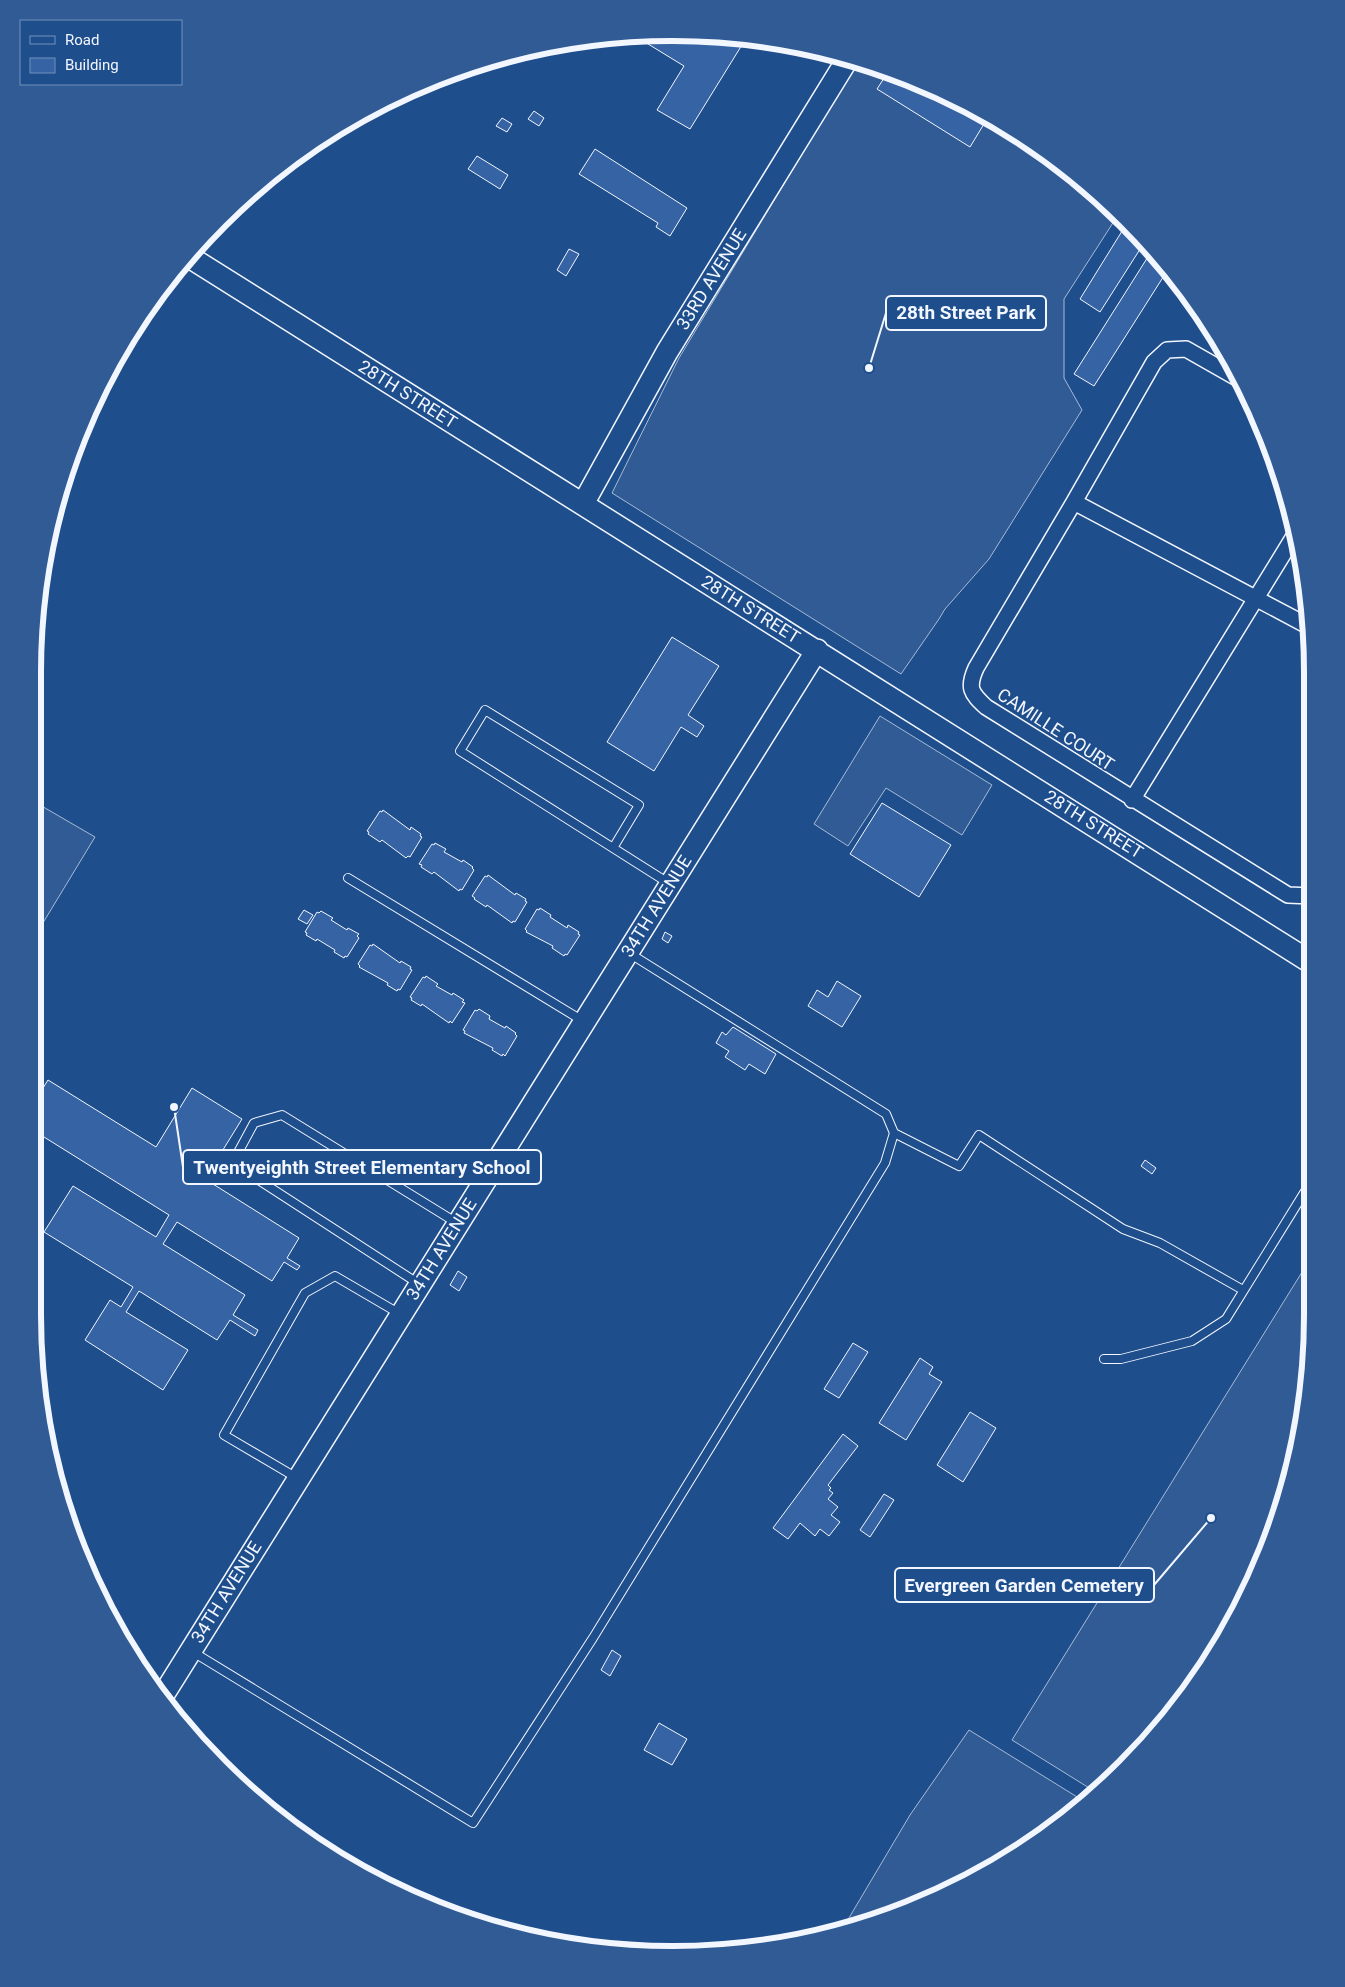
<svg xmlns="http://www.w3.org/2000/svg" width="1345" height="1987" font-family="Roboto,sans-serif">
	<style>
		.built { fill: #305b95; stroke: #a8bbd7 }
		.building { fill: #3563a3; stroke: #f2f6ff }
		.lines { fill: none; stroke-linecap: round; stroke-linejoin: round }
		.lane-casing { stroke: #f2f6ff; stroke-width: 10 }
		.street-casing { stroke: #f2f6ff; stroke-width: 18 }
		.secondary-casing { stroke: #f2f6ff; stroke-width: 24 }
		.lane { stroke: #1f4e8c; stroke-width: 8 }
		.street { stroke: #1f4e8c; stroke-width: 15 }
		.secondary { stroke: #1f4e8c; stroke-width: 21 }
		.labels { text-anchor: middle; dominant-baseline: central; stroke-width: 4; stroke-linejoin: round; paint-order: stroke }
		.street-label { font-size: 18px; fill: #f2f6ff; stroke: #1f4e8c }
		.rim { fill: none; stroke: #f2f6ff; stroke-width: 6 }
		.leader { fill: none; stroke: #f2f6ff; stroke-width: 2 }
		.callout-dot { fill: #f2f6ff; stroke: #1f4e8c; stroke-width: 2 }
		.callout { fill: #1f4e8c; stroke: #f2f6ff; stroke-width: 2 }
		.callout-label { font-size: 19px; text-anchor: middle; font-weight: bold; fill: #f2f6ff }
	</style>
	<rect width="100%" height="100%" fill="#1f4e8c"/>
	<path class="built" d="M857,63L917,81L1028,140L1118,215L1064,299V378L1082,410L989,559L945,609L939,619L901,674L612,493L679,358Z
		M880,716L992,785L962,835L886,788L848,846L814,824Z
		M33,801L95,837L35,936Z
		M1312,1256V1315L1300,1439L1246,1598L1204,1670L1125,1767L1094,1791L1012,1740Z
		M969,1730L1082,1800L992,1869L917,1906L843,1928L910,1815Z"/>
	<path class="building" d="M672,33L693,35L691,37L699,42L703,36L745,40L690,129L657,110L684,66L635,36Z
		M888,72L917,81L987,119L970,147L877,89Z
		M534,111L544,118L539,126L528,119Z
		M502,118L512,124L507,132L496,126Z
		M595,149L687,208L670,236L656,227L658,223L579,174Z
		M477,156L508,175L500,189L468,169Z
		M1127,223L1144,243L1100,312L1080,299Z
		M569,249L579,254L566,276L557,270Z
		M1151,252L1167,271L1094,386L1074,374Z
		M672,637L719,666L688,715L704,726L697,737L681,727L654,771L607,742Z
		M882,803L951,845L919,897L850,854Z
		M383,810L410,830L411,827L421,834L420,836L422,837L410,857L408,856L406,858L382,840L380,842L368,834L369,832L367,831L380,811L382,812Z
		M435,843L446,849L444,852L462,862L463,860L473,867L472,868L474,870L462,890L460,889L459,891L434,872L432,874L421,867L422,865L419,864L432,844L434,845Z
		M488,875L515,895L516,893L526,899L525,901L527,902L515,922L513,921L512,923L487,905L486,907L474,899L475,898L472,896L485,876L487,877Z
		M540,908L551,915L550,917L567,928L568,925L579,932L578,934L580,935L567,955L565,954L564,956L552,948L553,946L526,932L527,931L525,929L537,909L539,910Z
		M304,910L313,915L307,924L298,919Z
		M321,911L333,918L331,920L347,930L348,928L359,934L357,936L359,938L347,957L345,956L344,958L334,952L335,950L317,939L316,941L306,935L307,933L305,932L317,912L319,913Z
		M665,932L672,936L668,943L662,939Z
		M373,944L400,963L401,961L411,967L410,969L412,970L400,990L398,989L397,991L387,985L388,983L359,967L360,966L358,964L370,945L372,946Z
		M426,976L438,984L436,986L452,995L453,993L464,1000L462,1002L465,1003L452,1023L450,1021L449,1023L422,1004L421,1006L411,1000L412,998L410,997L423,977L425,978Z
		M837,981L861,996L842,1027L808,1006L817,990L828,997Z
		M479,1009L490,1016L489,1019L505,1028L506,1026L516,1033L515,1034L517,1036L505,1056L503,1054L502,1056L492,1050L493,1048L464,1033L465,1031L463,1030L475,1010L477,1011Z
		M733,1027L776,1054L765,1074L749,1064L745,1070L725,1057L729,1051L716,1043L722,1032L726,1035Z
		M48,1080L156,1147L192,1088L242,1119L205,1179L299,1238L287,1258L300,1266L297,1270L284,1262L272,1281L177,1222L163,1244L245,1295L233,1315L258,1330L255,1336L230,1320L217,1340L139,1291L126,1312L188,1350L163,1390L85,1340L110,1300L121,1307L133,1287L44,1232L73,1186L156,1237L169,1215L36,1132V1099Z
		M1145,1160L1156,1168L1152,1174L1141,1166Z
		M458,1271L467,1277L459,1291L450,1285Z
		M853,1343L868,1352L839,1398L824,1389Z
		M920,1358L933,1367L929,1374L942,1382L906,1440L879,1423Z
		M970,1412L996,1428L963,1482L937,1465Z
		M843,1434L858,1446L828,1485L831,1488L829,1490L833,1493L828,1499L838,1507L831,1515L840,1522L829,1536L820,1529L815,1536L800,1523L788,1539L773,1528Z
		M884,1494L894,1500L870,1537L860,1530Z
		M612,1650L621,1656L610,1676L601,1670Z
		M659,1723L687,1739L672,1765L644,1750Z"/>
	<g class="lines">
		<defs>
			<path id="lane" d="M613,848L639,805L485,710L460,751L670,884
				M348,878L583,1021
				M894,1133L959,1166L979,1135L1123,1229L1160,1243L1243,1290
				M419,1284L251,1175L234,1160L254,1123L282,1115L457,1223
				M1104,1359H1121L1192,1341L1226,1319L1312,1180
				M297,1478L224,1435L305,1293L335,1276L400,1314
				M193,1652L473,1823L593,1638L885,1163L894,1133L886,1114L629,953"/>
			<path id="street" d="M1237,378L1186,349L1167,350L1154,362L1074,502L976,668C967,688 971,693 986,707L1288,895L1312,896
				M1074,502L1308,626
				M1132,800L1296,533"/>
			<path id="secondary" d="M188,256L1312,963
				M583,504L667,352L847,60
				M162,1697L817,650"/>
		</defs>
		<use href="#lane" class="lane-casing"/>
		<use href="#street" class="street-casing"/>
		<use href="#secondary" class="secondary-casing"/>
		<use href="#lane" class="lane"/>
		<use href="#street" class="street"/>
		<use href="#secondary" class="secondary"/>
	</g>
	<g class="labels">
		<g class="street-label">
			<text transform="translate(711 279) rotate(-58)">33RD AVENUE</text>
			<text transform="translate(408 394) rotate(32)">28TH STREET</text>
			<text transform="translate(751 609) rotate(32)">28TH STREET</text>
			<text transform="translate(1056 729) rotate(33)">CAMILLE COURT</text>
			<text transform="translate(1094 824) rotate(32)">28TH STREET</text>
			<text transform="translate(656 906) rotate(-58)">34TH AVENUE</text>
			<text transform="translate(441 1249) rotate(-58)">34TH AVENUE</text>
			<text transform="translate(226 1592) rotate(-58)">34TH AVENUE</text>
		</g>
	</g>
	<path d="M0 0H1345V1987H0ZM672 41H673A631 631 0 0 1 1304 672V1315A631 631 0 0 1 673 1946H672A631 631 0 0 1 41 1315V672A631 631 0 0 1 672 41Z" fill="#305b95" fill-rule="evenodd"/>
	<path class="rim" d="M672 41H673A631 631 0 0 1 1304 672V1315A631 631 0 0 1 673 1946H672A631 631 0 0 1 41 1315V672A631 631 0 0 1 672 41Z"/>
	<path class="leader" d="M869 368L886 313M174 1107L183 1167M1211 1518L1154 1585"/>
	<g class="callout-dot">
		<circle cx="869" cy="368" r="5"/>
		<circle cx="174" cy="1107" r="5"/>
		<circle cx="1211" cy="1518" r="5"/>
	</g>
	<g class="callout">
		<rect x="886" y="296" width="160" height="34" rx="5"/>
		<rect x="183" y="1150" width="358" height="34" rx="5"/>
		<rect x="895" y="1568" width="259" height="34" rx="5"/>
	</g>
	<g class="callout-label">
		<text x="966" y="319">28th Street Park</text>
		<text x="362" y="1174">Twentyeighth Street Elementary School</text>
		<text x="1024" y="1592">Evergreen Garden Cemetery</text>
	</g>
	<rect x="20" y="20" width="162" height="65" fill="#1f4e8c" stroke="#7391ba"/>
	<rect x="30" y="36" width="25" height="8" fill="#1f4e8c" stroke="#7391ba"/>
	<text x="65" y="45" font-size="15" fill="#f2f6ff">Road</text>
	<rect x="30" y="58" width="25" height="15" fill="#3563a3" stroke="#7391ba"/>
	<text x="65" y="70" font-size="15" fill="#f2f6ff">Building</text>
</svg>
